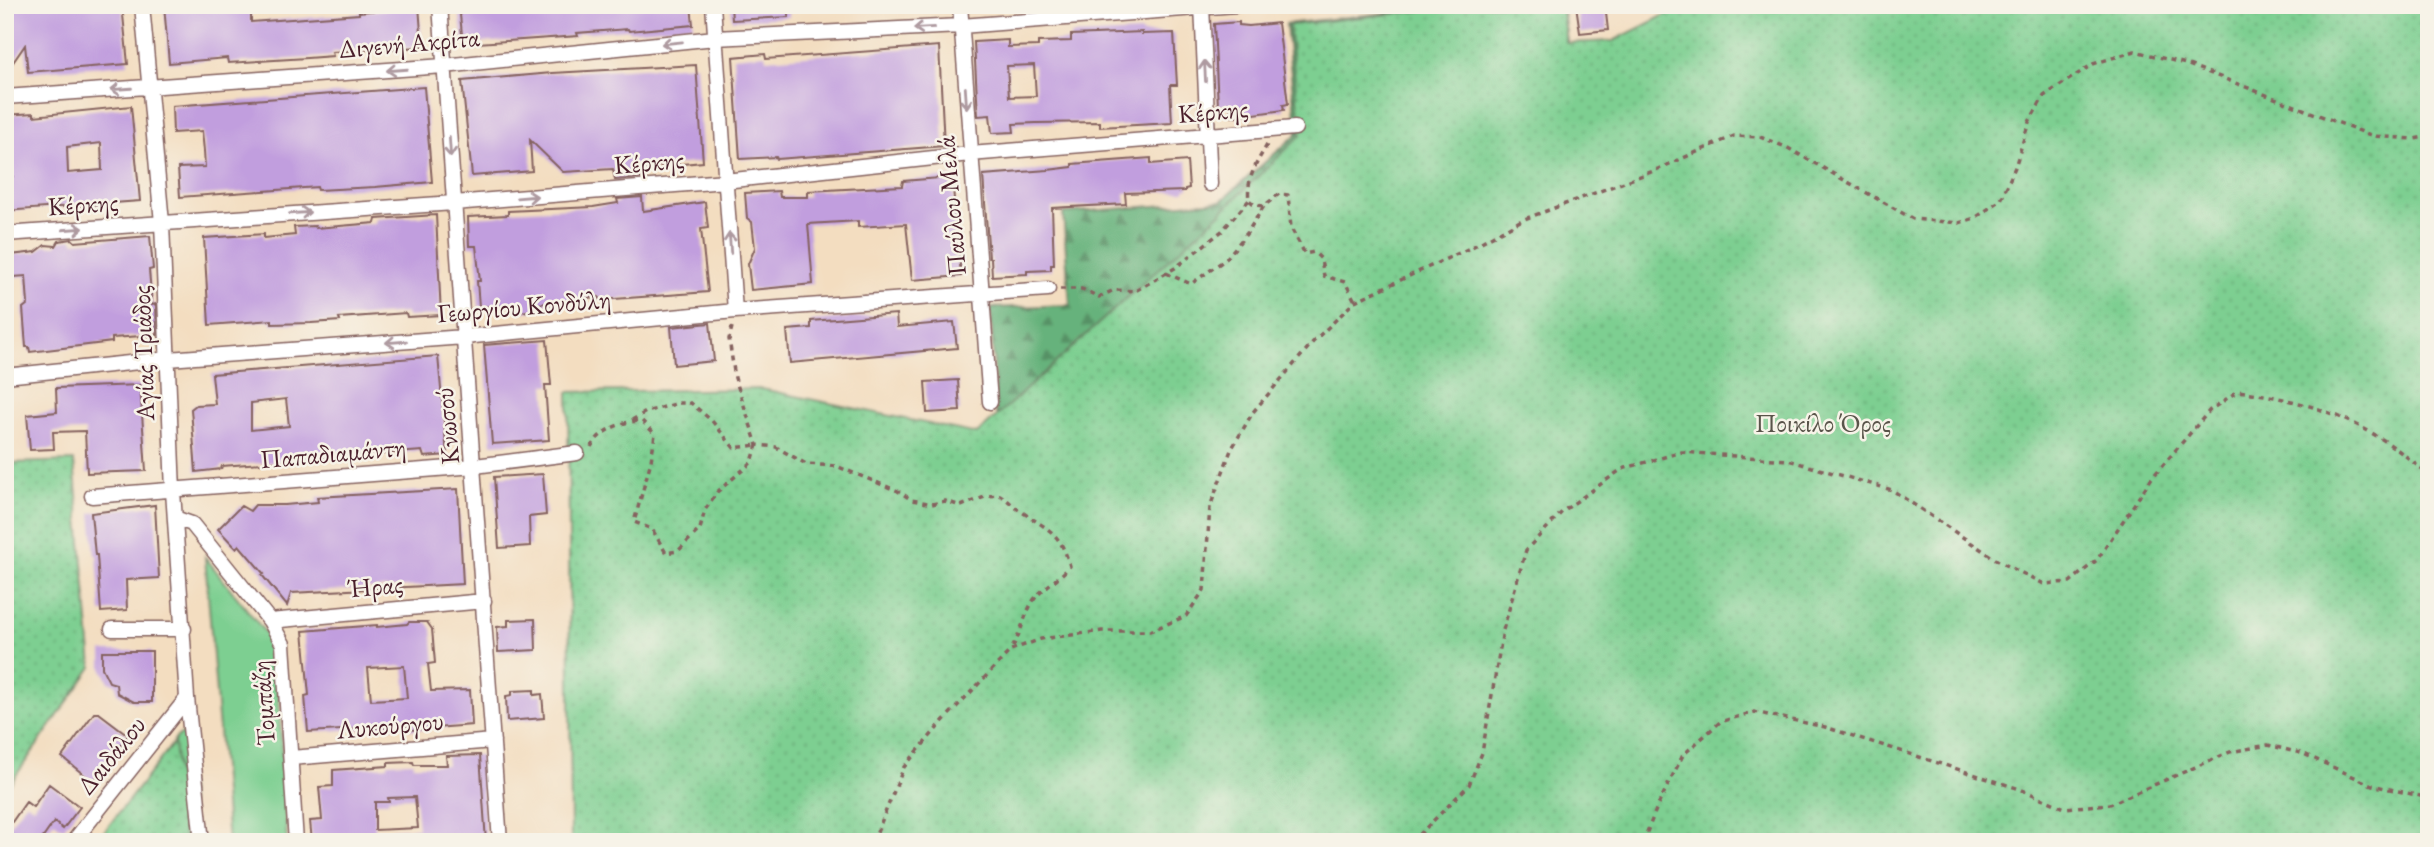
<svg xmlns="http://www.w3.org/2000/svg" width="2434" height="847" font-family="'EB Garamond',serif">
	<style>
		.grass { fill: #7dcf91; stroke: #64775e; stroke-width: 2 }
		.forest { fill: url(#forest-firs); stroke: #586853; stroke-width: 2 }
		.park { fill: url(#park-dots); stroke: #64775e; stroke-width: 2 }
		.building { fill: #c19ede; fill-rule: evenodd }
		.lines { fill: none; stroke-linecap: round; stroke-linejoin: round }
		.street-casing { stroke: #85625f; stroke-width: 17 }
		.path { stroke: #85625f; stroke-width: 3.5; stroke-dasharray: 5 5; stroke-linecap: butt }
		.street { stroke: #fff; stroke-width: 14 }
		.oneway { stroke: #ae9aa0 }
		.labels { text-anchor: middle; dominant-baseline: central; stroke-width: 5; stroke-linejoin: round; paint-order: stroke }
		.street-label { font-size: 26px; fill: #4a1f2b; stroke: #f7f3e8 }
		.park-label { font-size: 26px; fill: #59544a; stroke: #f7f3e8 }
	</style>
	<defs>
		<pattern id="forest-firs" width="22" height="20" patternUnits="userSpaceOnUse" patternTransform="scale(1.75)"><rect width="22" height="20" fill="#66b27b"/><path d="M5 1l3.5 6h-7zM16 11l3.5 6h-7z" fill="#569065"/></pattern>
		<pattern id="park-dots" width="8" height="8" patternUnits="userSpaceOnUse" patternTransform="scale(1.75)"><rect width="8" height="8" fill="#7dcf91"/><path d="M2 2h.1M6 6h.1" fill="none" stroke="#6eb17d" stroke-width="1.8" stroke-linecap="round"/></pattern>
	</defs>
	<rect width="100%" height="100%" fill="#f7f3e8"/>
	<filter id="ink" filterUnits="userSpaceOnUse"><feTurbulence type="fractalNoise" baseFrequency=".0143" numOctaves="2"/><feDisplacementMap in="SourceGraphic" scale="14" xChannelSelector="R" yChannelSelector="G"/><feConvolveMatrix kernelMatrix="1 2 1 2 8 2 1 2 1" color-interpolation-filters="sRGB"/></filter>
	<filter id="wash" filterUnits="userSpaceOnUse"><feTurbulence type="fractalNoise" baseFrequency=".00686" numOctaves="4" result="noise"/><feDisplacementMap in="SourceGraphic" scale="28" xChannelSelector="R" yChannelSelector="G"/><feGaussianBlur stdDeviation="1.57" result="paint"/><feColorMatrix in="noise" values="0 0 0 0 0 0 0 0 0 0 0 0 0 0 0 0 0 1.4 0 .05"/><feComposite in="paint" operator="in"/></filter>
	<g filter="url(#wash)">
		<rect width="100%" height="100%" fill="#f3ddc0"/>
		<path class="grass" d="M205,557L276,646L287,842H228Z
			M184,732L193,842H102L177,737Z"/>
		<path class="forest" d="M1458,5H1562L1567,41L1556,45L1024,414H996L991,308L1070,305L1063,213L1221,201L1297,134L1286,24Z"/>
		<path class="park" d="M1473,5H1561L1566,43L1613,41L1685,5H2429V842H571L568,392L762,389L977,434L1219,214L1301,135L1289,25Z
			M5,411L10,463L74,461L92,667L5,791Z
			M174,742L184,842H96Z"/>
		<g id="blocks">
			<path class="building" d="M5,5H122L128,64L28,72L25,45L5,74Z
				M164,5H251V22L359,14V12L391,9V5H419L422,47L332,52L333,56L307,58L228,63L227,58L169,63Z
				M459,5H691L693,25L629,31L628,29L577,33L578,36L463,44Z
				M731,5H789V17L732,20Z
				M1576,5H1605L1608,30L1580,33Z
				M1239,22V25L1249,26L1278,23L1288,104L1283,105L1284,110L1232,117L1230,104L1218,106L1214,24Z
				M1142,32V34L1174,33L1177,85H1170L1172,123L1100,127V122L1036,123L1013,124L1014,132L992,133L990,115L978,116L974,42L1008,40V47L1038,46V42L1071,41V35ZM1034,65L1036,96L1009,97L1007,66Z
				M939,46L944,146L777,159L776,157L740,159L733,57L765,54L766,59Z
				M696,65L703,162L640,168L641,178L615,180L613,169L563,172L530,140L532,171L472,176L462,81L552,73Z
				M424,87L432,182L375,187L318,190L317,187L180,197L178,168L205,167L204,151L202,131L173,133L172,106Z
				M131,106L140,201L5,211V177L13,176L10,145H5V115L34,113V116ZM101,143L102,170L68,173L67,147Z
				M1151,158V164L1187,161L1189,188L1185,189V191L1125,193L1126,204L1052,208L1054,265H1051V270L1027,271V274L992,276L991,258H989L983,175L1048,170L1072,167V164Z
				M952,177L961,276L912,280L906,224L858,227V221L808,224L813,284L751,290L748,264L755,248L752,222L747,218L745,193L779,191L780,197H808V191L902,186L903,181Z
				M642,197L643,211L705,202L708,228L701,229L708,292L601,300L599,297L571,299L572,301L538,304L539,310L518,312L517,305L479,307L477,281H480L476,246H469L468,217L508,215V211L593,207L618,203L617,199Z
				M436,215L441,315L407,317L406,313L339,318L340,321L311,323L272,324V320L209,325L204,238L264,234V238L295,235L294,227L315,226L316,228L375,223L376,219Z
				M150,236L153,269L149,270L152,305L156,304L157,335L112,338V342L30,352L29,347H26L23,308L28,304L26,276L13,277L11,255L36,252L45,245L56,246L59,241L72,239L75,242Z
				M896,314L897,327L954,322L957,348L790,363L787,330L811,328V321Z
				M710,323L714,361L674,365L671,327Z
				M547,340L551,385H545L549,440L492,444L484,345Z
				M438,356L447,455L424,457L422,451L222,466L221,469L196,472L191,409L196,405L215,404L212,374ZM286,399L289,426L251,430V403Z
				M958,380L960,411L927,413L925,382Z
				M140,385L146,471L87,473L85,431L53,432L54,449L30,450L27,415L57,412L56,388Z
				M543,474L546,515L529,517L530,546L499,548L494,477Z
				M458,489L463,584L291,593L287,606L262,575L264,574L239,545L236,548L218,529L241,506L250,511L255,505H285L318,502L317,497Z
				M155,505L159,578L126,580L127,610L101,612L97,555H95L91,513Z
				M535,619L536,650L498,652L497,627L508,626V620Z
				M409,622H427L432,629L435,663L428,664L431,691L470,690L472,725L410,730L409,726L308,732L305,696L309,695L303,631L377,625V627L407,624ZM404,666L407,698L371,700L368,668Z
				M102,651H152V702H134L117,693L116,684L109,682L102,668Z
				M534,690V695L542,694L544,718L507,721L506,696L512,695V691Z
				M94,713H99L128,735L93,782L62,757Z
				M480,755L486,842H312L310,821L322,820L319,787L333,786V770L388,766V763L413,762L414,765H447L446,756ZM415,797L418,828L375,830V802H389L388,798Z
				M49,784L80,807L63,829L54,822L40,842H5V832L26,802L33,807Z"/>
		</g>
	</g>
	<g filter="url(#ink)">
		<use href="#blocks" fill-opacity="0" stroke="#85625f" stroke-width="2"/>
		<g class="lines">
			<defs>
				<path id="street" d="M142,5L162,223L173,491L187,698L202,842
					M440,5L500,842
					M713,5L735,311
					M960,5L990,402
					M1202,5L1210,184
					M5,97L444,66L715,38L961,26L1236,5
					M5,234L454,203L725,181L970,154L1295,128
					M5,376L168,359L464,337L735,311L1048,289
					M92,496L475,466L577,453
					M175,518L192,524L270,621L283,644L296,842
					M270,621L484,601
					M112,629H184
					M291,758L493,741
					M73,842L187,698"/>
			</defs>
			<use href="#street" class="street-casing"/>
			<path class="path" d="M1267,145C1257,162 1246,179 1249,200L1255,205L1264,206L1279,194L1288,195L1291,228L1305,254L1314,252L1321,259L1324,276L1345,282L1355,301
				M1166,273L1191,284L1226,259L1247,233L1264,206
				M1060,289H1082L1099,297L1114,290L1135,291L1175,268L1222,231L1249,200
				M732,327L729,339L735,378L757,445L776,447L806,464L836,466L898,491L912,500L932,504L945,501L961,506L987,496L1000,495C1008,500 1014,507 1022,512C1050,531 1059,531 1070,566C1059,579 1043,587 1033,601C1024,616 1021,633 1012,648
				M632,420L646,412L679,403H691L712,421L734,448L757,445
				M591,447C601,429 623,421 642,421L655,434L651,461L634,522L652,529L666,553L678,551L700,529L705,510L717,492L752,462L757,445
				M873,842L904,767L944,720L1011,650L1041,639L1102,631H1150L1186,616L1204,590L1210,507L1231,450L1253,412L1313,342L1355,301L1472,247L1522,220L1651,172L1734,136L1760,137L1786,147L1913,219L1959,223L1975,218L2001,200L2015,167L2029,122L2044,96L2093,64L2135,51L2186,64L2373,136L2414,139L2429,136
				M1412,842L1469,785L1482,753L1503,630L1526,550L1563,511L1622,469L1682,452L1788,460L1892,490L2000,562L2044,584L2070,582L2097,560L2151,479L2210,410L2238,391C2314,401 2372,423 2429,476
				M1643,842L1657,807L1683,755L1720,722L1754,712L1825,727L2020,789L2065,808L2110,804L2230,752L2268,745L2304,754L2372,785L2429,798"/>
			<use href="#street" class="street"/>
		</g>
		<defs><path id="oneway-shaft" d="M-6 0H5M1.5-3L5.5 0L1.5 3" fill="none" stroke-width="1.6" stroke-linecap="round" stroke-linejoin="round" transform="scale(1.75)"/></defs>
		<g class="oneway">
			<use href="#oneway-shaft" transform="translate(924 28) rotate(177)"/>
			<use href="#oneway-shaft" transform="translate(672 43) rotate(174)"/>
			<use href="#oneway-shaft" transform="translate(397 70) rotate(176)"/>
			<use href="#oneway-shaft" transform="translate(1205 71) rotate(-93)"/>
			<use href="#oneway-shaft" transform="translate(121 89) rotate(176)"/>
			<use href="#oneway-shaft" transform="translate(966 98) rotate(86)"/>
			<use href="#oneway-shaft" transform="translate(450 147) rotate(86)"/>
			<use href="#oneway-shaft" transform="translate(527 197) rotate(-5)"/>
			<use href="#oneway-shaft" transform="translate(300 213) rotate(-4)"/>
			<use href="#oneway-shaft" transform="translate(73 229) rotate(-4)"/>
			<use href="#oneway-shaft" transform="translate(730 243) rotate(-94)"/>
			<use href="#oneway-shaft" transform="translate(396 342) rotate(176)"/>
		</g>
	</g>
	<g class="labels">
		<g class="street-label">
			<text transform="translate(409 43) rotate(-5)">Διγενή Ακρίτα</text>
			<text transform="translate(1213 111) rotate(-5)">Κέρκης</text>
			<text transform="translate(649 162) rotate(-5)">Κέρκης</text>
			<text transform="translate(83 204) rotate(-4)">Κέρκης</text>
			<text transform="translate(951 206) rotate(-95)">Παύλου Μελά</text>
			<text transform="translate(524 306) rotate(-5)">Γεωργίου Κονδύλη</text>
			<text transform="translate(143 353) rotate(-92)">Αγίας Τριάδος</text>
			<text transform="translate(447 426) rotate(-95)">Κνωσού</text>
			<text transform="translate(333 453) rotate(-5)">Παπαδιαμάντη</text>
			<text transform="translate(375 586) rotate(-5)">Ήρας</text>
			<text transform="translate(263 703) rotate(-94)">Τομπάζη</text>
			<text transform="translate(390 725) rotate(-5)">Λυκούργου</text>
			<text transform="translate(111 755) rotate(-51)">Δαιδάλου</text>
		</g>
		<g class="park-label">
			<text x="1823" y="423">Ποικίλο Όρος</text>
		</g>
	</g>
	<rect width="2434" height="847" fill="none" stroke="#f7f3e8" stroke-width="28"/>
</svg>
